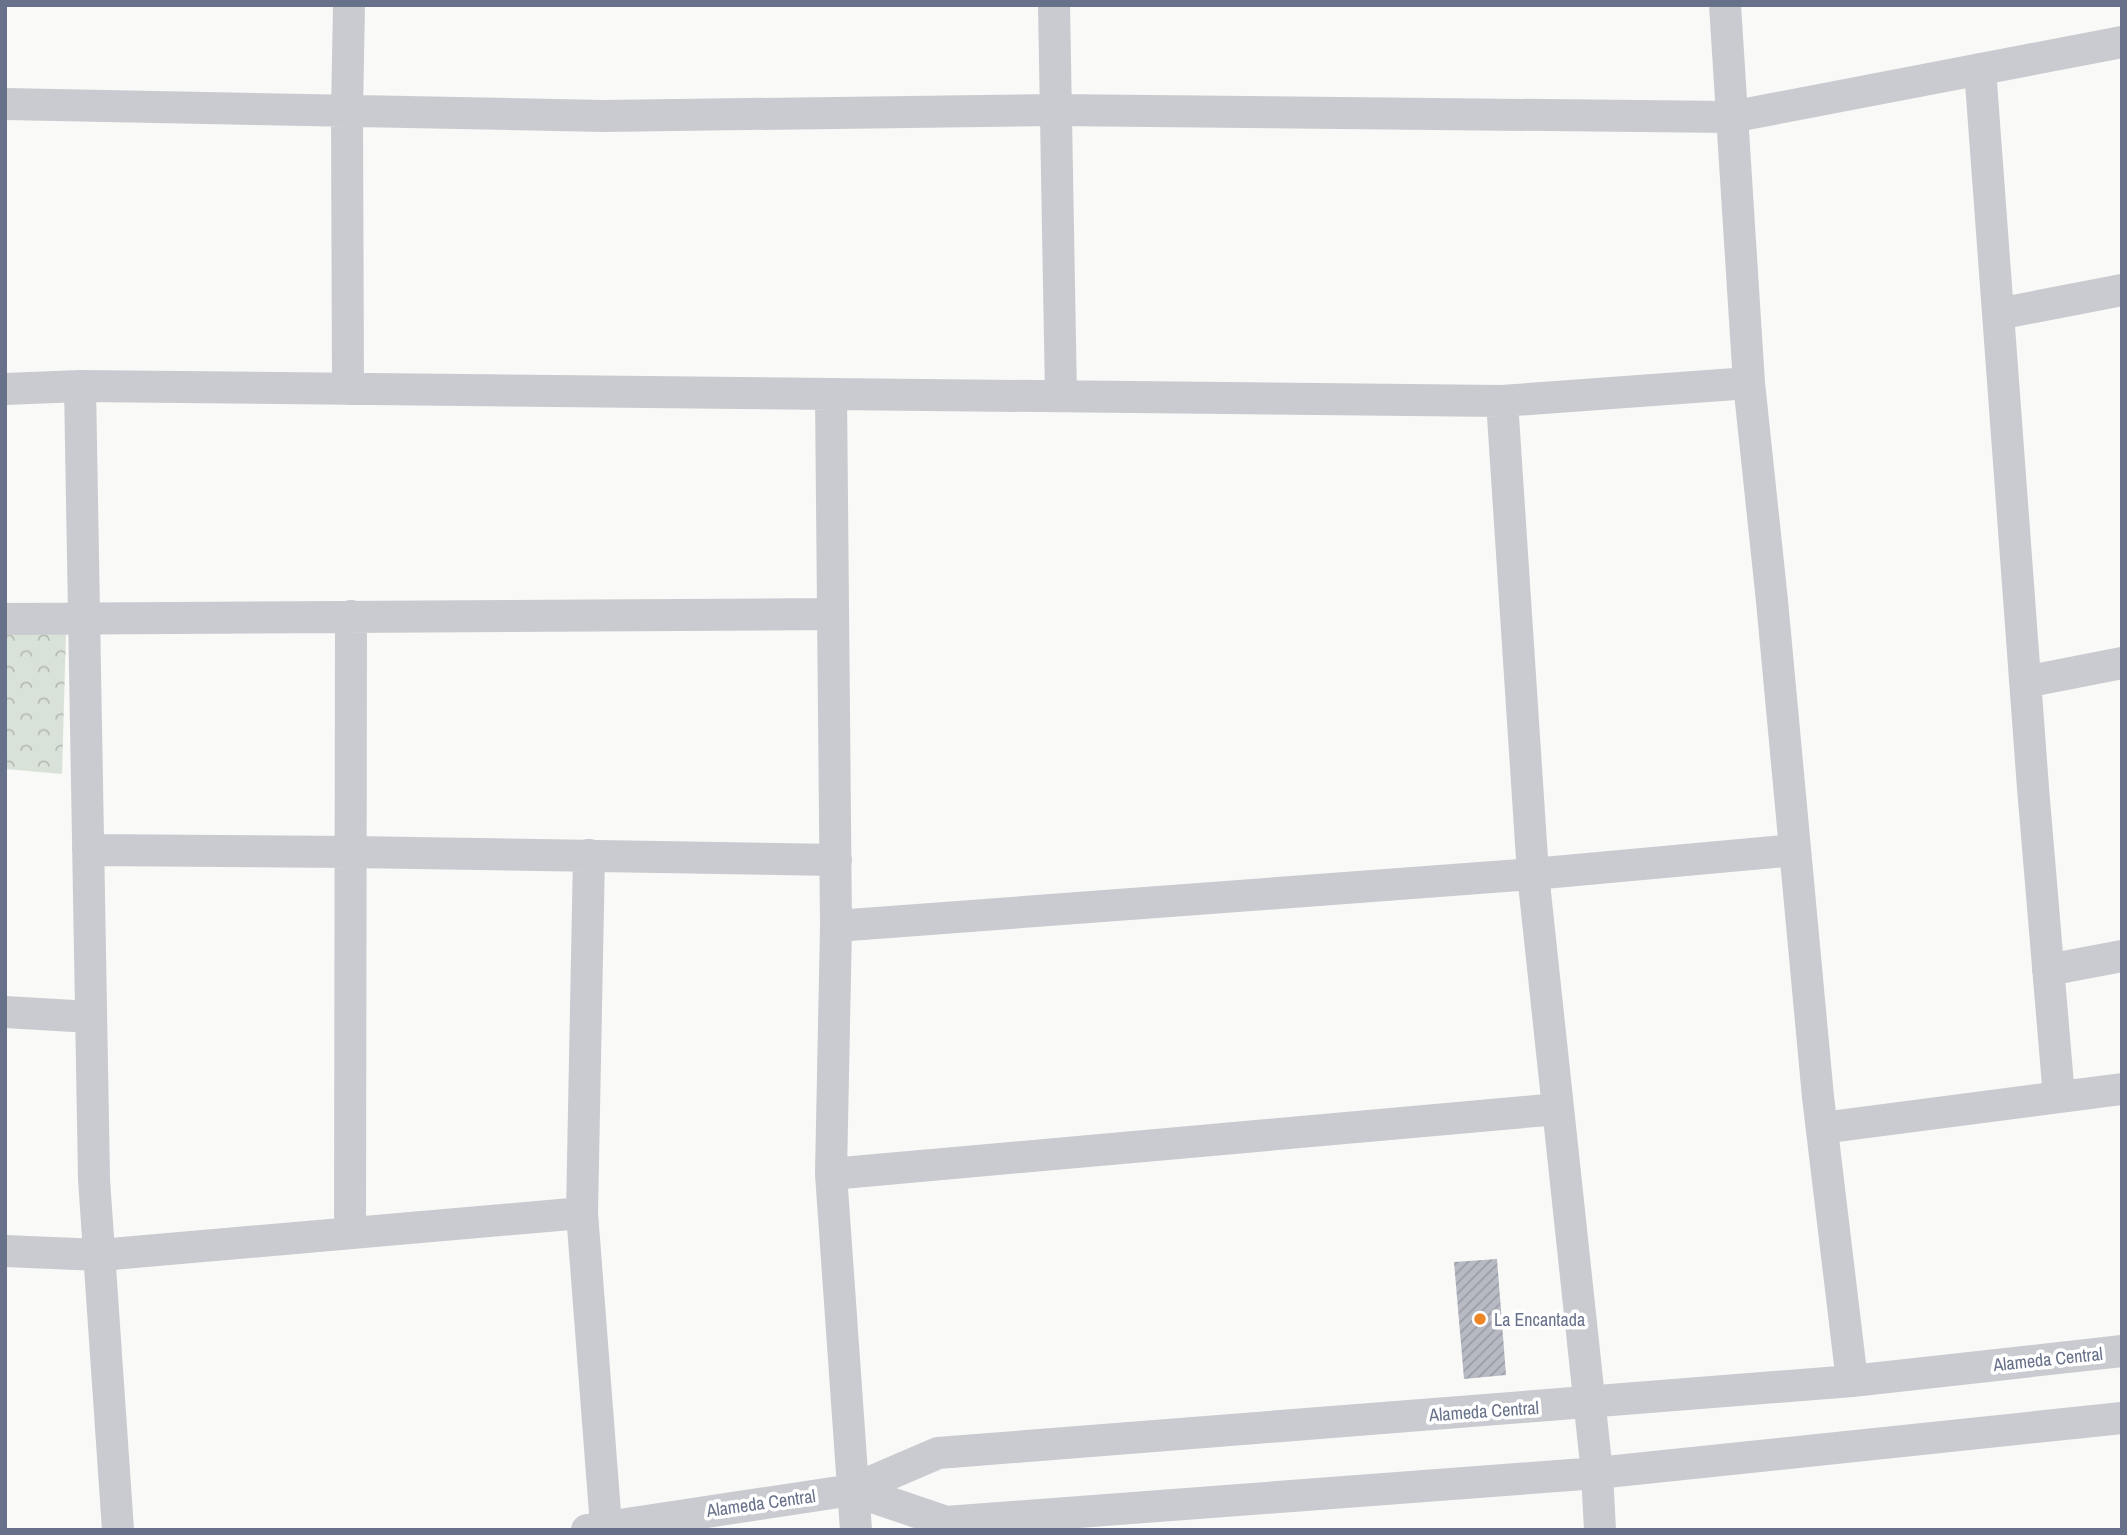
<svg xmlns="http://www.w3.org/2000/svg" width="2127" height="1535" font-family="'Archivo Narrow',sans-serif">
	<style>
		.park { fill: url(#park-crowns) }
		.building { fill: url(#building-hatch) }
		.lines { fill: none; stroke-linecap: round; stroke-linejoin: round }
		.street { stroke: #c9cbd0; stroke-width: 32 }
		.poi-dot { fill: #ed8524; stroke: #fff; stroke-width: 2.5 }
		.labels { text-anchor: middle; dominant-baseline: central; stroke-width: 7; stroke-linejoin: round; paint-order: stroke }
		.poi-label { font-size: 18px; fill: #67718a; stroke: #fff; text-anchor: start }
		.street-label { font-size: 18px; fill: #67718a; stroke: #fff }
	</style>
	<defs>
		<pattern id="park-crowns" width="20" height="18" patternUnits="userSpaceOnUse" patternTransform="scale(1.75)"><rect width="20" height="18" fill="#d9e2d8"/><path d="M2 6a3 3 0 1 1 6 0M12 15a3 3 0 1 1 6 0" fill="none" stroke="#b4bcb5"/></pattern>
		<pattern id="building-hatch" width="6" height="6" patternUnits="userSpaceOnUse" patternTransform="scale(1.75)"><rect width="6" height="6" fill="#b7bac3"/><path d="M-1 1l2-2M0 6l6-6M5 7l2-2" fill="none" stroke="#999ca4"/></pattern>
	</defs>
	<rect width="100%" height="100%" fill="#f9f9f7"/>
	<path class="park" d="M66,632L62,774L5,769V633Z"/>
	<path class="building" d="M1497,1259L1506,1375L1464,1379L1454,1262Z"/>
	<g class="lines">
		<path class="street" d="M1054,5L1061,396
			M1725,5L1749,383L1772,601L1818,1097L1852,1381
			M1980,69L2033,788L2059,1097
			M5,104L604,116L1055,110L1731,117L2122,42
			M1998,314L2122,290
			M80,386L94,1179L118,1530
			M5,389L80,386L1502,401L1749,383
			M348,389L347,111L349,5
			M831,394L836,926L831,1174L856,1530
			M1502,401L1533,874L1597,1473L1600,1530
			M5,619L833,614
			M2025,682L2122,663
			M88,850L351,852L836,860
			M589,855L582,1213L606,1526
			M836,926L1533,874L1795,850
			M2048,970L2122,956
			M5,1012L91,1017
			M1822,1128L2122,1089
			M831,1174L1558,1109
			M350,1233L351,616
			M5,1251L100,1255L582,1213
			M852,1490L946,1522L1597,1473L2122,1418
			M587,1530L852,1490L938,1453L1852,1381L2122,1351"/>
	</g>
	<circle class="poi-dot" cx="1480" cy="1319" r="7"/>
	<g class="labels">
		<g class="poi-label">
			<text x="1494" y="1319">La Encantada</text>
		</g>
		<g class="street-label">
			<text transform="translate(2048 1359) rotate(-6)">Alameda Central</text>
			<text transform="translate(1484 1411) rotate(-4)">Alameda Central</text>
			<text transform="translate(761 1503) rotate(-8)">Alameda Central</text>
		</g>
	</g>
	<rect width="2127" height="1535" fill="none" stroke="#67718a" stroke-width="14"/>
</svg>
